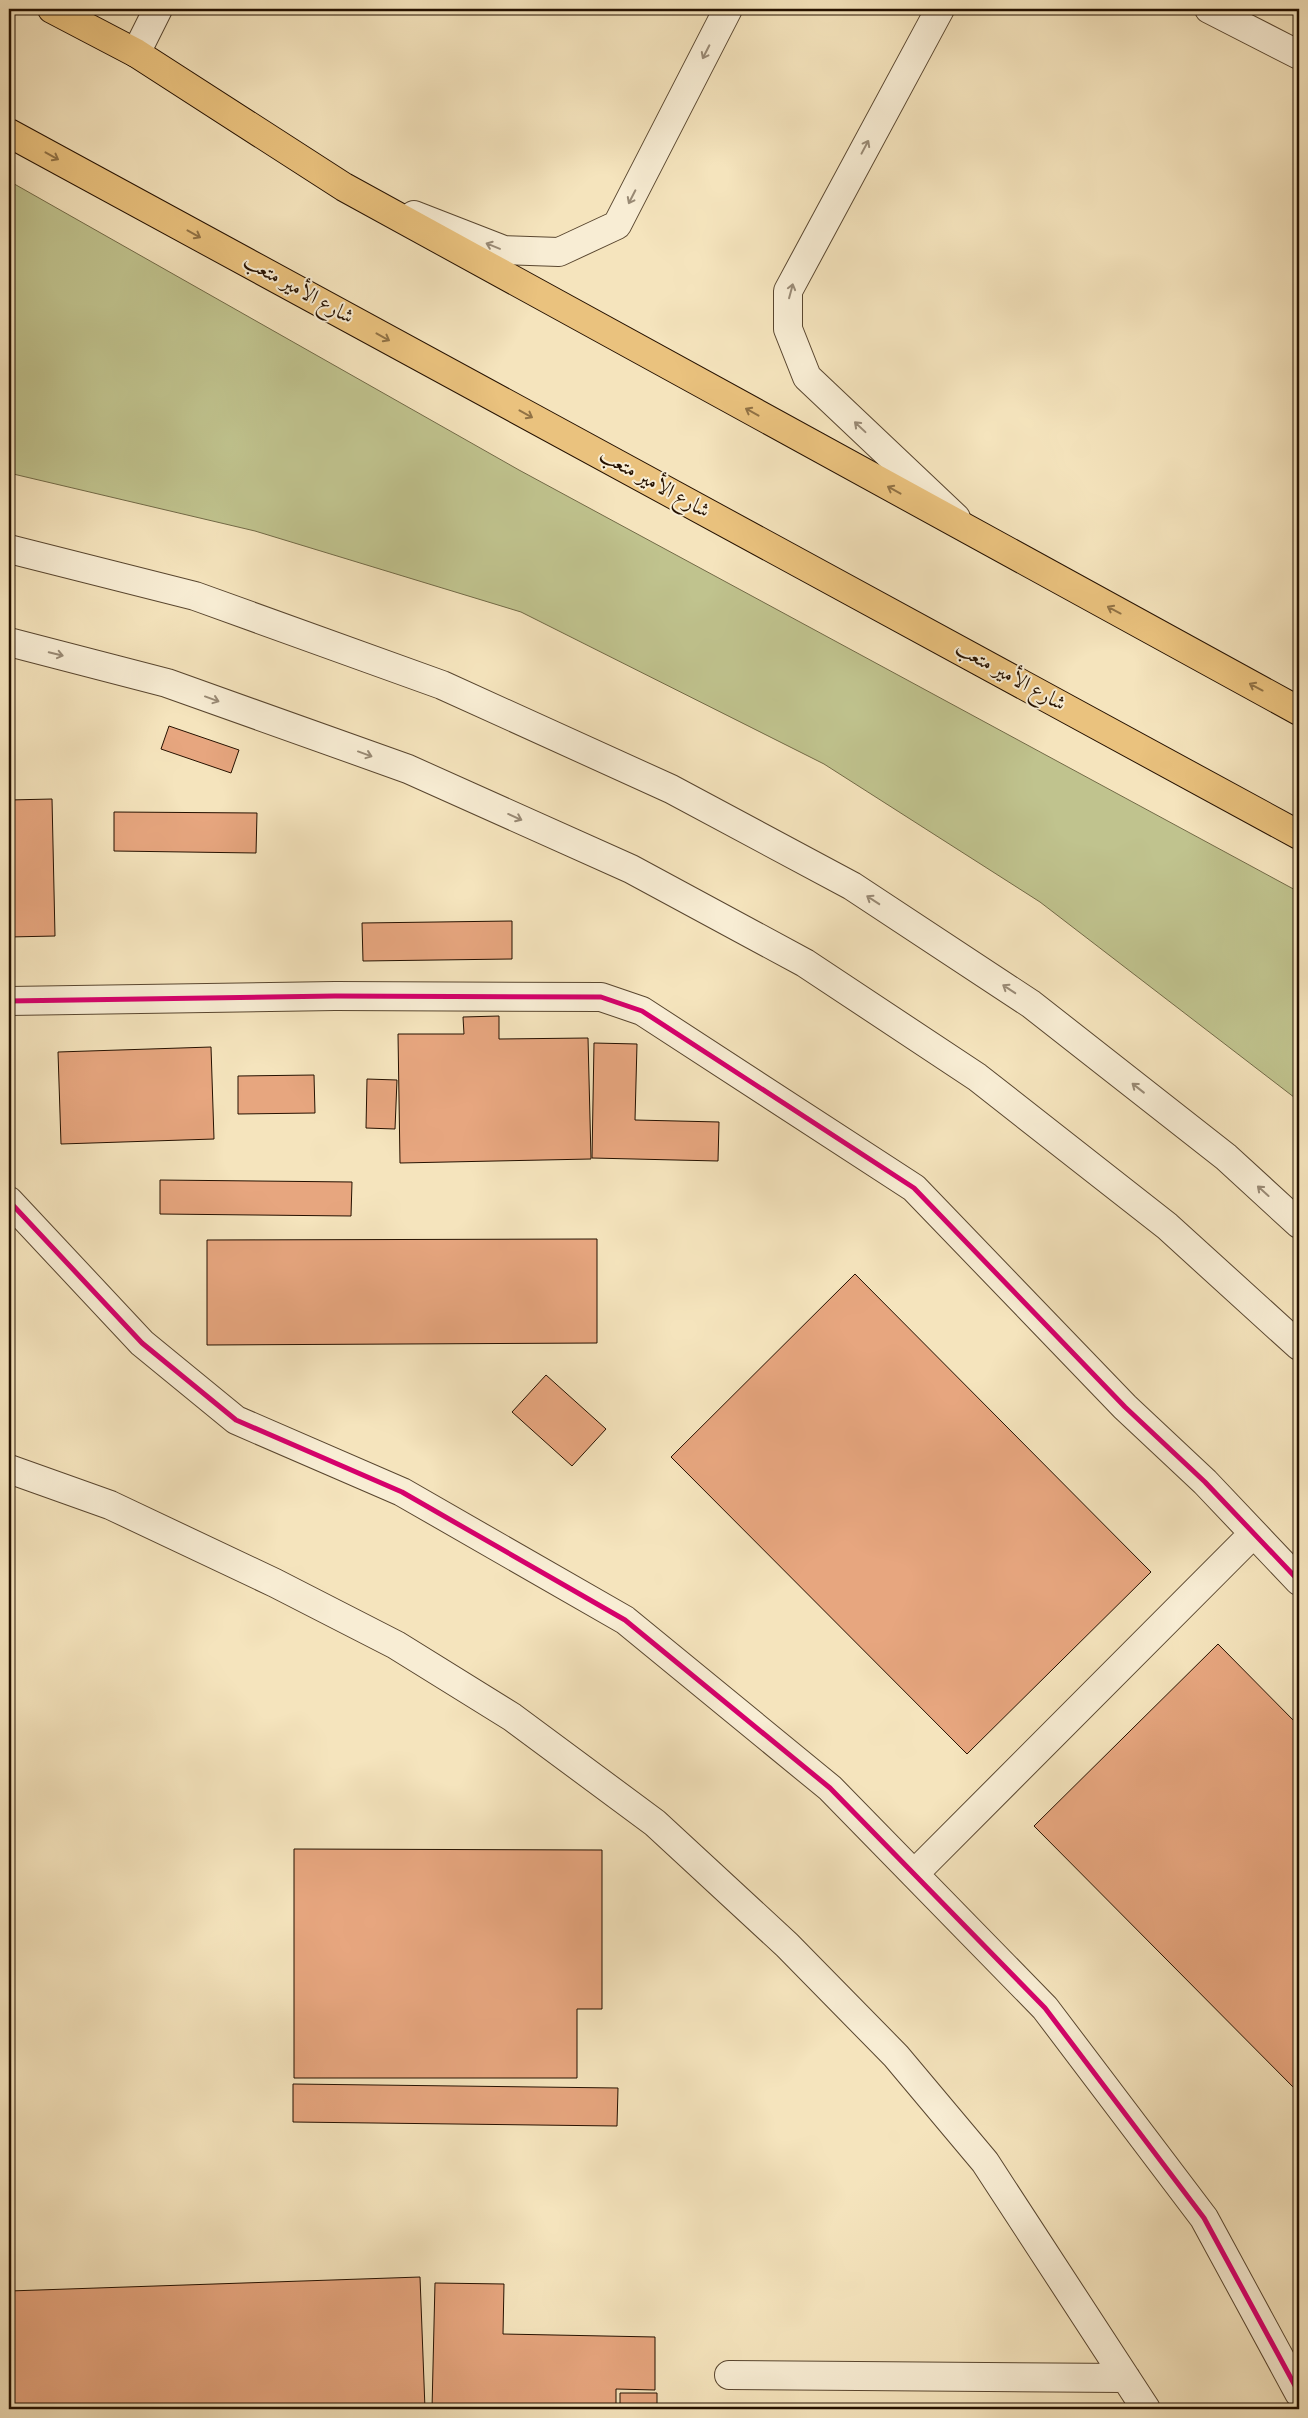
<svg xmlns="http://www.w3.org/2000/svg" width="1308" height="2418" font-family="'Sorts Mill Goudy',Amiri,serif">
	<style>
		.green { fill: #c0c38e; stroke: #726a47 }
		.building { fill: #e7a67f; stroke: #251100 }
		.lines { fill: none; stroke-linecap: round; stroke-linejoin: round }
		.street-casing { stroke: #59462f; stroke-width: 30 }
		.primary-casing { stroke: #251100; stroke-width: 30 }
		.street { stroke: #f8edd4; stroke-width: 28 }
		.primary { stroke: #eac27e; stroke-width: 28 }
		.cycleway-casing { stroke: #f8edd4; stroke-width: 8 }
		.cycleway { stroke: #d6006c; stroke-width: 5 }
		.oneway { stroke: #998a75 }
		.oneway2 { stroke: #917245 }
		.labels { text-anchor: middle; dominant-baseline: central; stroke-width: 4; stroke-linejoin: round; paint-order: stroke }
		.street-label { font-size: 21px; fill: #251100; stroke: #f8edd4 }
	</style>
	<rect width="100%" height="100%" fill="#f5e4bd"/>
	<filter id="stains"><feTurbulence type="fractalNoise" baseFrequency=".004" numOctaves="4"/><feColorMatrix values="0 0 0 0 .2 0 0 0 0 .09 0 0 0 0 .02 0 0 0 .5 -.17"/></filter>
	<radialGradient id="worn" r=".72"><stop offset=".6" stop-color="#630" stop-opacity="0"/><stop offset="1" stop-color="#630" stop-opacity=".3"/></radialGradient>
	<path class="green" d="M9,181L519,470L1299,892V1101L1040,902L824,764L521,612L255,531L9,473Z"/>
	<path class="building" d="M169,726L239,750L231,773L161,749Z
		M52,799L55,936L9,937V800Z
		M114,812L257,813L256,853L114,851Z
		M512,921V959L363,961L362,923Z
		M499,1016V1039L588,1038L591,1159L400,1163L398,1034H464L463,1017Z
		M594,1043L637,1044L635,1120L719,1122L718,1161L592,1158Z
		M211,1047L214,1139L61,1144L58,1052Z
		M314,1075L315,1113L238,1114V1076Z
		M367,1079L397,1080L395,1129L366,1128Z
		M160,1180L352,1182L351,1216L160,1214Z
		M597,1239V1343L207,1345V1240Z
		M855,1274L1151,1572L967,1754L671,1457Z
		M546,1375L606,1429L572,1466L512,1412Z
		M1218,1644L1299,1726V2093L1034,1826Z
		M294,1849L602,1850V2009H577V2078H294Z
		M9,1926H14V1960H9Z
		M293,2084L618,2088L617,2126L293,2122Z
		M420,2277L425,2409H9V2291Z
		M435,2283L504,2284L503,2334L655,2337V2390L616,2389V2409H432Z
		M620,2393H657V2409H620Z"/>
	<g class="lines">
		<defs>
			<path id="street" d="M940,9L788,291V329L807,377L956,518
				M1209,9L1299,55
				M136,53L158,9
				M414,215L504,250L559,252L617,225L728,9
				M9,549L195,596L442,685L671,789L852,886L1031,1004L1226,1157L1299,1224
				M9,642L167,683L408,769L631,869L805,963L977,1077L1167,1226L1299,1346
				M9,1001L335,996L601,997L642,1011L914,1188L1125,1407L1205,1482L1299,1581
				M9,1201L142,1343L236,1420L402,1492L625,1620L830,1788L1045,2008L1204,2218L1299,2393
				M9,1469L110,1505L275,1583L396,1645L512,1717L655,1823L787,1945L896,2056L985,2162L1146,2409
				M914,1874L1253,1534
				M729,2375L1126,2378"/>
			<path id="primary" d="M52,9L136,53L344,187L1299,711
				M9,133L1299,835"/>
		</defs>
		<use href="#street" class="street-casing"/>
		<use href="#primary" class="primary-casing"/>
		<use href="#street" class="street"/>
		<use href="#primary" class="primary"/>
		<defs>
			<path id="cycleway" d="M9,1001L335,996L601,997L642,1011L914,1188L1125,1407L1205,1482L1299,1581
				M9,1201L142,1343L236,1420L402,1492L625,1620L830,1788L1045,2008L1204,2218L1299,2393"/>
		</defs>
		<use href="#cycleway" class="cycleway-casing"/>
		<use href="#cycleway" class="cycleway"/>
	</g>
	<defs><path id="oneway-shaft" d="M-6 0H5M1.5-3L5.5 0L1.5 3" fill="none" stroke-width="1.6" stroke-linecap="round" stroke-linejoin="round" transform="scale(1.25)"/></defs>
	<g class="oneway">
		<use href="#oneway-shaft" transform="translate(706 52) rotate(117)"/>
		<use href="#oneway-shaft" transform="translate(865 147) rotate(-62)"/>
		<use href="#oneway-shaft" transform="translate(632 197) rotate(117)"/>
		<use href="#oneway-shaft" transform="translate(493 246) rotate(-158)"/>
		<use href="#oneway-shaft" transform="translate(791 291) rotate(-75)"/>
		<use href="#oneway-shaft" transform="translate(860 427) rotate(-137)"/>
		<use href="#oneway-shaft" transform="translate(56 654) rotate(14)"/>
		<use href="#oneway-shaft" transform="translate(212 699) rotate(20)"/>
		<use href="#oneway-shaft" transform="translate(365 754) rotate(20)"/>
		<use href="#oneway-shaft" transform="translate(515 817) rotate(24)"/>
		<use href="#oneway-shaft" transform="translate(873 900) rotate(-147)"/>
		<use href="#oneway-shaft" transform="translate(1009 989) rotate(-147)"/>
		<use href="#oneway-shaft" transform="translate(1138 1088) rotate(-142)"/>
		<use href="#oneway-shaft" transform="translate(1263 1191) rotate(-138)"/>
	</g>
	<g class="oneway2">
		<use href="#oneway-shaft" transform="translate(52 156) rotate(29)"/>
		<use href="#oneway-shaft" transform="translate(194 234) rotate(29)"/>
		<use href="#oneway-shaft" transform="translate(383 337) rotate(29)"/>
		<use href="#oneway-shaft" transform="translate(752 412) rotate(-151)"/>
		<use href="#oneway-shaft" transform="translate(526 414) rotate(29)"/>
		<use href="#oneway-shaft" transform="translate(894 490) rotate(-151)"/>
		<use href="#oneway-shaft" transform="translate(1114 610) rotate(-152)"/>
		<use href="#oneway-shaft" transform="translate(1256 687) rotate(-152)"/>
	</g>
	<g class="labels">
		<g class="street-label">
			<text transform="translate(298 290) rotate(29)">شارع الأمير متعب</text>
			<text transform="translate(654 484) rotate(29)">شارع الأمير متعب</text>
			<text transform="translate(1010 677) rotate(29)">شارع الأمير متعب</text>
		</g>
	</g>
	<rect width="1308" height="2418" fill="none" stroke="#f5e4bd" stroke-width="30"/>
	<rect x="10" y="10" width="1288" height="2398" fill="none" stroke="#251100" stroke-width="2.5"/>
	<rect x="15" y="15" width="1278" height="2388" fill="none" stroke="#251100"/>
	<rect width="100%" height="100%" filter="url(#stains)"/>
	<rect width="100%" height="100%" fill="url(#worn)"/>
</svg>
